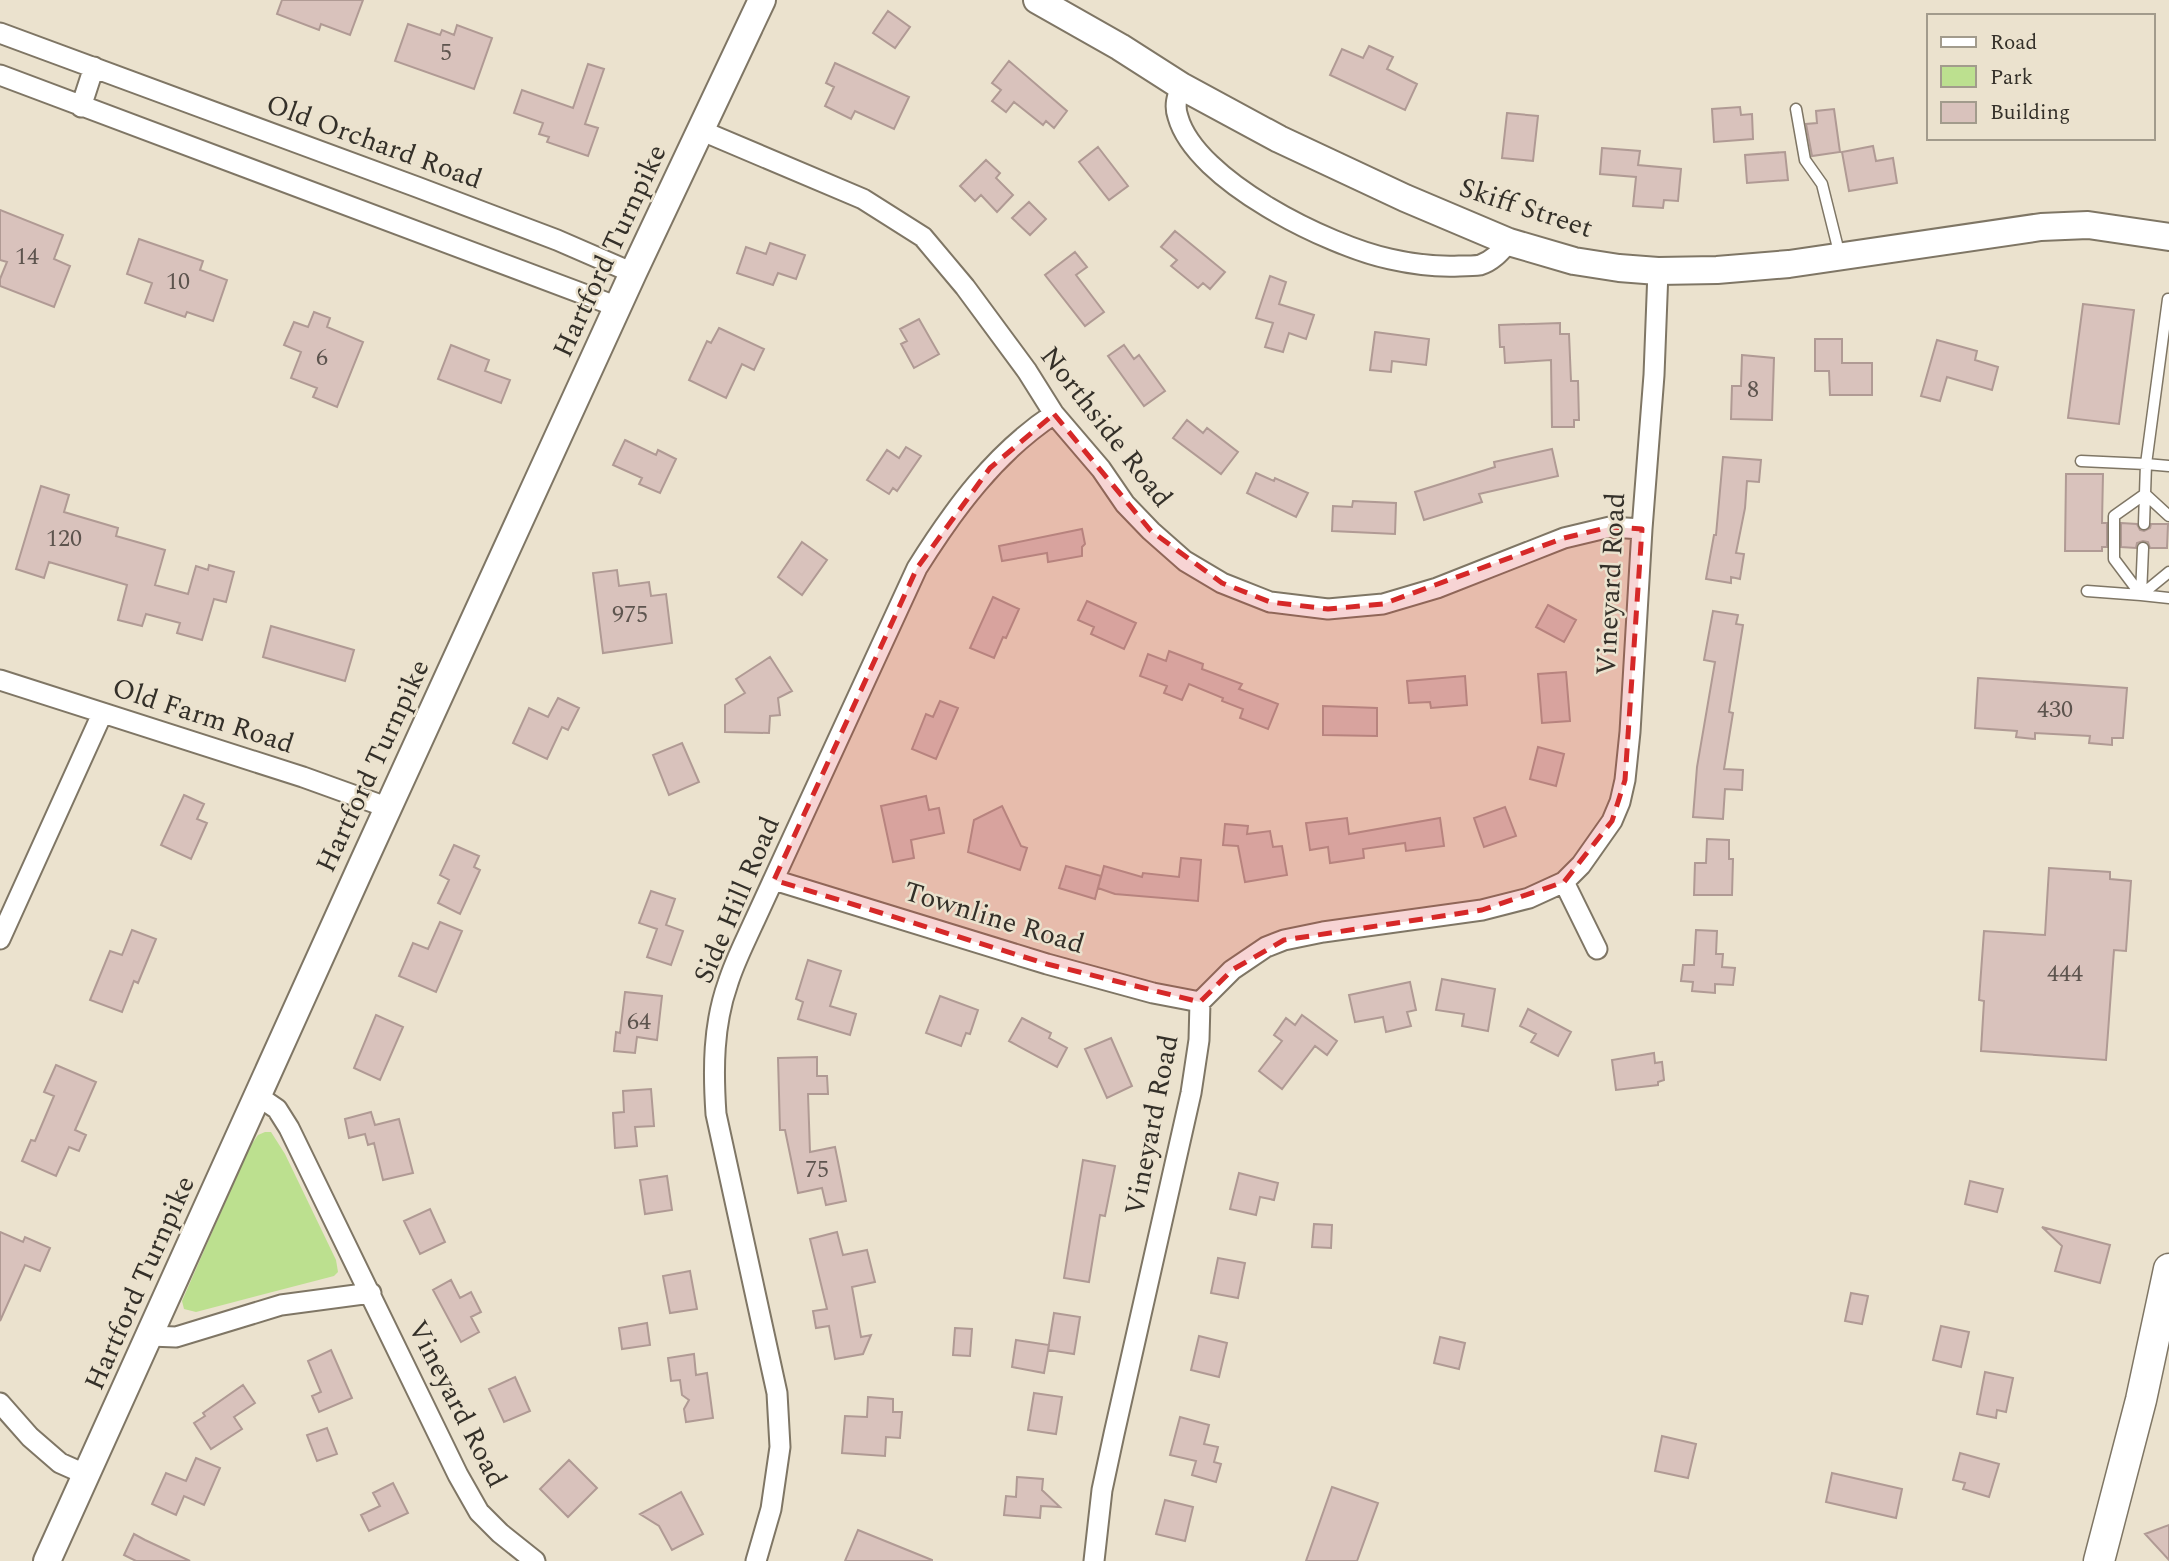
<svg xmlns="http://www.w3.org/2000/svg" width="2169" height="1561" font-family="Spectral,serif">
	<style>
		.green { fill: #bce08f }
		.building { fill: #d9c2bc; stroke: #b09a94; stroke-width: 2 }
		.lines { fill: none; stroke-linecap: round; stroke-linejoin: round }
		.service-casing { stroke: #7f7665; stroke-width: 13 }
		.minor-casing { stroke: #7f7665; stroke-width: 23 }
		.secondary-casing { stroke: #7f7665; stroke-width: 30 }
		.primary-casing { stroke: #7f7665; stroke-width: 33 }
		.service { stroke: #fff; stroke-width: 10 }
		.minor { stroke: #fff; stroke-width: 19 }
		.secondary { stroke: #fff; stroke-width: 26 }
		.primary { stroke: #fff; stroke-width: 30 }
		.marked { fill: #d62828; fill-opacity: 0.2; stroke: #d62828; stroke-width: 5; stroke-dasharray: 14 9; stroke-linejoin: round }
		.labels { text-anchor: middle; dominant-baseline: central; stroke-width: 5; stroke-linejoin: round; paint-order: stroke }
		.number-label { font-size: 24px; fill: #5d544e }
		.street-label { font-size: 28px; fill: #343029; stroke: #ebe2ce }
	</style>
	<rect width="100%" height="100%" fill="#ebe2ce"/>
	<path class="green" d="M265,1132H271L285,1154L336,1260L338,1272L334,1276L196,1312L184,1309L182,1301L249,1148L258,1135Z"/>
	<path class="building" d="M282,0H363L350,35L321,24L319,30L277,14Z
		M888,11L910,27L895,48L873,33Z
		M408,24L440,35L442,30L454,35L457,25L492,38L474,89L395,61Z
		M1369,46L1393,57L1387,69L1417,84L1405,110L1330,75L1342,49L1363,58Z
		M1009,61L1067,111L1054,128L1046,121L1043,125L1014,102L1006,112L992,101L1001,90L992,83Z
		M835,63L909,97L894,129L855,111L851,119L825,106L834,87L826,83Z
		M588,64L604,69L585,124L598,128L588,156L547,142L549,137L539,134L543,123L514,113L522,90L573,108Z
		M1740,107L1741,115L1752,114L1753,139L1714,142L1712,109Z
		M1834,109L1840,152L1812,156L1806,124L1817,123L1816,111Z
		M1507,113L1538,116L1533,161L1502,158Z
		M1873,146L1876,161L1893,158L1897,183L1849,191L1842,152Z
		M1098,147L1128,186L1109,200L1079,162Z
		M1602,148L1640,151L1638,165L1681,169L1678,201L1664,200L1663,208L1633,206L1636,177L1600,174Z
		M1785,152L1788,180L1747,183L1745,155Z
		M986,160L1000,173L996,178L1013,195L997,212L981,195L975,201L960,186Z
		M1029,202L1046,219L1030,235L1012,218Z
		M0,210L63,235L54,259L70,266L54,307L0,286V279L7,262L0,260Z
		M1175,231L1225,272L1210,289L1203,283L1198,288L1171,266L1177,260L1161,247Z
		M139,239L203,261L200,270L227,280L213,321L187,312L185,317L145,303L152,283L127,274Z
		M770,243L805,255L796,279L778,273L773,285L737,273L746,247L766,254Z
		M1075,252L1087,267L1076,275L1104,312L1085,326L1045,275Z
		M1270,276L1286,282L1279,304L1314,315L1306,339L1289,333L1283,352L1265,347L1273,323L1256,318Z
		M2083,304L2134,310L2119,424L2068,418Z
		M314,312L330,318L327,327L363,342L337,407L313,397L317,388L291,378L301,352L284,345L294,322L308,327Z
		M919,319L939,354L914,368L901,344L907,341L900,329Z
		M1560,323V334H1569L1571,381H1578L1579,420H1574V427H1552L1551,360L1505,363L1504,347H1500L1499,325Z
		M719,328L764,349L754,370L742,364L726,398L689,380L707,341L711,343Z
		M1375,332L1429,339L1426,365L1392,361L1391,372L1370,370Z
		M1815,339H1842V363H1872V395H1830L1829,371H1815Z
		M1937,340L1977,351L1975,360L1998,367L1992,390L1947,377L1940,401L1921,396Z
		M451,345L489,360L485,371L510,380L501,403L438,379Z
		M1124,345L1134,359L1139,355L1165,391L1144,406L1108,356Z
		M1742,355L1774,358L1772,420L1731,419L1732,386H1741Z
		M1187,420L1203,433L1207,428L1238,452L1221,474L1173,438Z
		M625,440L656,455L658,450L676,459L660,493L639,484L642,478L613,465Z
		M906,447L921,456L897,491L893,488L889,494L867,480L887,450L899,458Z
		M1552,449L1558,476L1479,494L1482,502L1424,520L1415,492L1495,467L1494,462Z
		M1723,457L1761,460L1759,482L1747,481L1745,508L1736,553L1744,554L1740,579L1731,577V583L1706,579L1714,535H1716Z
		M1256,473L1274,481L1275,478L1308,493L1296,517L1247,493Z
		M2066,474H2103L2102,523H2107V547H2102V551H2065Z
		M41,486L69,495L64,512L118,528L116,536L165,550L155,585L188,594L196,566L208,570L209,565L234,572L226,602L214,599L202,640L177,633L180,623L146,614L142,626L118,620L127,585L49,562L44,578L16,569Z
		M1353,501L1396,503L1395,534L1332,531L1333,506L1352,507Z
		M2121,523L2137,524L2140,530L2144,531L2150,528L2151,524H2168L2167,548H2150L2148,542L2143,541L2137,543L2136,548L2121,547Z
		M1082,529L1085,544L1082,547V556L1048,562L1047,553L1002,561L999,546Z
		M802,542L827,560L802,595L778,577Z
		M617,570L619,586L649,582L651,596L666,594L672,643L603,653L593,573Z
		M993,597L1019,609L1006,638L1003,637L994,658L970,648Z
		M1087,601L1136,623L1124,649L1091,634L1094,627L1078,620Z
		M1548,605L1576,620L1564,642L1536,627Z
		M1713,611L1738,615L1736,624L1743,625L1729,712L1733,713L1724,769L1743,770L1742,790L1725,789L1723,819L1693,817L1697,767L1715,662L1704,660Z
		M271,626L354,650L345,681L263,657Z
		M1169,651L1203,664L1202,669L1242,684L1239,689L1278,704L1268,729L1240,718L1243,709L1222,701L1223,698L1189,684L1182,700L1164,693L1167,686L1140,676L1148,654L1166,661Z
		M770,657L792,691L778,698L780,715L770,716L769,733L725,732V705L745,693L736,679Z
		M1566,672L1570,721L1542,723L1538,674Z
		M1465,676L1467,705L1431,708L1430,702L1409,703L1407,681Z
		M1978,678L2127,688L2123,738H2112V745L2089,743L2090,736L2035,733V739L2016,737L2017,731L1975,728Z
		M558,698L579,708L568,730L562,727L547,759L513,743L529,708L548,717Z
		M940,701L958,708L936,759L912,749L926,714L933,717Z
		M1323,706L1377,708V736L1323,735Z
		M682,743L699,782L669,795L653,755Z
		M1538,747L1564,754L1556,786L1530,779Z
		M184,795L204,804L197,819L207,823L191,859L161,845Z
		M926,796L929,810L939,808L944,833L911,840L914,858L893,862L881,806Z
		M1002,806L1021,846L1027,848L1020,870L968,852L974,820Z
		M1505,807L1516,836L1484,847L1474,818Z
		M1347,818L1349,834L1440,818L1444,846L1406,851L1405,843L1363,849L1364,858L1330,863L1328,847L1310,850L1306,823Z
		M1225,824L1248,826L1247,834L1270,831L1273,847L1282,846L1287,875L1245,882L1238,846L1223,845Z
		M1707,839L1729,840V859H1733L1732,895H1694L1695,863H1706Z
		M454,845L479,856L474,867L480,870L460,914L438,903L449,880L440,875Z
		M1181,858L1201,860L1198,901L1115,894L1098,888L1104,866L1142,877L1143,873L1179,877Z
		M1066,866L1101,876L1095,899L1059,888Z
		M2049,868L2110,872V879L2131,881L2126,951L2114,950L2106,1060L1981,1051L1984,1001L1979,1000L1984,931L2045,935Z
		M651,891L675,899L666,925L683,931L671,965L647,957L657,929L639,923Z
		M440,922L462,931L436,992L399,976L413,943L428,949Z
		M132,930L156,939L138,983L134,981L122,1012L90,1000L110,951L122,955Z
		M1696,930L1717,931L1716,954H1723L1722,967L1735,968L1733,985L1715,984V993L1692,991L1693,982L1681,981L1683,965H1694Z
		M808,960L841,971L830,1006L856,1014L850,1035L798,1019L803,1002L796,999Z
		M1442,979L1495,989L1488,1031L1462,1026L1464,1014L1436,1010Z
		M1410,982L1416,1010L1407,1012L1411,1026L1386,1032L1383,1017L1355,1022L1349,995Z
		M625,992L662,996L657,1040L637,1037L635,1053L614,1051L616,1032L620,1033Z
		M940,996L978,1010L970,1034L966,1033L961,1046L926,1033Z
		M1528,1009L1571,1032L1558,1056L1531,1042L1536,1034L1520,1026Z
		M376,1015L403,1027L380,1080L354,1068Z
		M1302,1015L1337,1041L1327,1055L1315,1046L1282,1089L1259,1071L1282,1041L1274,1035L1286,1018L1295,1025Z
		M1022,1018L1051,1033L1049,1038L1067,1048L1057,1067L1009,1041Z
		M1111,1038L1132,1086L1107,1098L1085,1049Z
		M1654,1053L1655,1063L1662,1062L1664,1080L1658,1082V1085L1616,1090L1612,1060Z
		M817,1057V1076H827L828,1094H808L810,1152L835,1147L846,1201L826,1205L822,1188L798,1193L785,1130H780L778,1058Z
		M56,1065L96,1082L75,1130L86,1135L79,1151L69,1147L56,1176L22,1161L31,1140L35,1141L54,1096L44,1092Z
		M651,1089L654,1126L635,1127L637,1146L615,1148L613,1113L624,1112L623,1091Z
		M371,1112L375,1125L399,1119L413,1173L383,1180L374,1143L368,1145L365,1134L349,1138L345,1119Z
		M1083,1160L1115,1166L1105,1216L1100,1215L1089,1282L1064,1278Z
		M1239,1173L1278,1183L1274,1200L1260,1197L1256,1215L1230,1209Z
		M667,1176L672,1210L645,1214L640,1180Z
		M1970,1181L2003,1189L1997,1212L1965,1204Z
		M430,1209L445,1242L420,1254L404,1221Z
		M1314,1224L1332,1225L1331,1248L1312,1247Z
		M2042,1227L2110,1245L2100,1283L2055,1271L2062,1246Z
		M0,1232L23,1242L25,1237L50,1248L40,1271L25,1265L0,1321Z
		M837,1232L843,1255L867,1250L875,1282L852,1287L861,1337L871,1335L863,1354L835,1359L829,1326L816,1328L813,1311L827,1309L810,1239Z
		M1218,1258L1245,1263L1238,1298L1211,1293Z
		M690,1271L697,1309L670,1313L663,1276Z
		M451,1280L460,1298L471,1292L481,1312L471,1317L479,1332L461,1342L433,1290Z
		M1851,1293L1868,1296L1862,1324L1845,1321Z
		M1054,1313L1080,1317L1074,1354L1048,1350Z
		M647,1323L650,1345L622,1349L619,1328Z
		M1941,1326L1969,1332L1961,1367L1933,1360Z
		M955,1328L972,1329L970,1356L953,1355Z
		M1199,1336L1227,1343L1219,1377L1191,1370Z
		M1440,1337L1465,1343L1459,1369L1434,1363Z
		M1016,1340L1049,1345L1044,1373L1012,1367Z
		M331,1350L352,1398L319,1412L312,1396L321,1392L308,1361Z
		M694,1354L696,1375L707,1373L713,1418L686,1422L684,1409L689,1400L682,1395L680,1380L671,1381L668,1358Z
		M1985,1372L2013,1378L2006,1412L1997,1410L1996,1418L1977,1414Z
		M515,1377L530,1411L504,1422L489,1389Z
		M243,1385L255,1403L234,1417L242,1429L211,1449L194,1423L205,1416L203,1413Z
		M1034,1393L1062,1397L1056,1434L1028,1430Z
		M868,1397L893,1399V1412H902L900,1438L886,1437L885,1456L842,1453L845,1416L867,1417Z
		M1180,1417L1209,1425L1204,1444L1218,1447L1214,1462L1221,1464L1216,1482L1192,1475L1196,1461L1170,1455Z
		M327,1428L337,1454L317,1461L307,1435Z
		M1662,1436L1696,1444L1688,1478L1655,1471Z
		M1960,1453L1999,1464L1989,1497L1963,1489L1965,1483L1953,1480Z
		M196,1458L220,1468L204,1505L184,1496L176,1515L152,1504L166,1473L186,1481Z
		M569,1460L597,1488L568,1517L540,1489Z
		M1832,1473L1902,1489L1896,1518L1826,1502Z
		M1017,1477L1043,1479L1042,1490L1060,1507L1041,1506L1040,1518L1004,1515L1006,1496L1016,1497Z
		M393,1483L408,1513L369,1531L361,1515L380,1506L373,1493Z
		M1332,1487L1378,1503L1357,1561H1306Z
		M681,1492L703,1534L672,1550L659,1526L640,1514Z
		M1165,1500L1193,1507L1185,1541L1156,1534Z
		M2169,1525V1560L2145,1534Z
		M858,1530L932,1560V1561H845Z
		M134,1534L145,1540L190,1561H136L124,1555Z"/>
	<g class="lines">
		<defs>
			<path id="service" d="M1796,109L1805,160L1822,184L1840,256
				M2168,299L2146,464L2169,466
				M2081,461L2146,464L2144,524
				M2169,516L2145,494L2114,516V559L2141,595L2169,572
				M2143,548L2141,595L2169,598
				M2087,591L2141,595"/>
			<path id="minor" d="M0,33L417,187L557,240L633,273
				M0,75L618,307
				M1181,86C1177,97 1174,106 1178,117C1196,181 1329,246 1390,259C1412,264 1436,267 1459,266C1465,266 1474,266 1480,265C1493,261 1501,251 1509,242
				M81,107L94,67
				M700,130L863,199L923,237L965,287L1027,371L1054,414L1101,469L1125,504L1151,531L1185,561L1222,583L1270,602L1328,609L1383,604L1437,588L1564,538L1610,527L1642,529
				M0,680L303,777L389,808
				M774,880L1047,964L1153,993L1200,1002
				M1564,882L1597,949
				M0,939L102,714
				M258,1096L277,1109L289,1128L458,1475L479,1512L500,1533L535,1561
				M150,1336L176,1337L281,1305L371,1293
				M0,1403L30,1437L60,1463L87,1475
				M756,1561L771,1509L780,1447L777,1393L716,1114C713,1070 713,1025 728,983C733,967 740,952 747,937L917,568C954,509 995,453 1054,414
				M1094,1561L1102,1490L1114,1434L1191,1093L1199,1040L1200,1002L1232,970L1266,947L1284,940L1323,932L1482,910L1529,898L1564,882L1581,865L1612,821L1620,802L1625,780L1630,732L1642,529L1654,375L1658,271"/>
			<path id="secondary" d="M1037,0L1120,47L1181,86L1279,139L1405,198L1509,242L1574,261L1619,268L1658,271L1717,270L1789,264L2041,227L2088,225L2169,237
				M47,1561L361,867L633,273L762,0"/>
			<path id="primary" d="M2099,1561L2141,1400L2169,1269"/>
		</defs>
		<use href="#service" class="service-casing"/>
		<use href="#minor" class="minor-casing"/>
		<use href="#secondary" class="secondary-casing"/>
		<use href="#primary" class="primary-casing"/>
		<use href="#service" class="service"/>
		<use href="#minor" class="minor"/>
		<use href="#secondary" class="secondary"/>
		<use href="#primary" class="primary"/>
	</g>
	<path class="marked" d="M1054,414L1151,531L1222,583L1270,602L1328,609L1383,604L1564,538L1610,527L1642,529L1625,780L1612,821L1564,882L1482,910L1284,940L1232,970L1200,1002L1047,964L774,880L917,568L990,468Z"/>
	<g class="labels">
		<g class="number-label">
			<text x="446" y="53">5</text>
			<text x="27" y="257">14</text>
			<text x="178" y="282">10</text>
			<text x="322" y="358">6</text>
			<text x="1753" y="390">8</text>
			<text x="64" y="539">120</text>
			<text x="630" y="615">975</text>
			<text x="2055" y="710">430</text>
			<text x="2065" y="974">444</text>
			<text x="639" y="1022">64</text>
			<text x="817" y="1170">75</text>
		</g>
		<g class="street-label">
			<text transform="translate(374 142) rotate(20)">Old Orchard Road</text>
			<text transform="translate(1526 208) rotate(18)">Skiff Street</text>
			<text transform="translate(610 251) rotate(-65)">Hartford Turnpike</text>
			<text transform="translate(1106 427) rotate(52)">Northside Road</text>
			<text transform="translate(1611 584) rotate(-87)">Vineyard Road</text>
			<text transform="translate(203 716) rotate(18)">Old Farm Road</text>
			<text transform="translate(373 766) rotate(-65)">Hartford Turnpike</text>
			<text transform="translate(737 900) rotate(-67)">Side Hill Road</text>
			<text transform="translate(994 918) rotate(17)">Townline Road</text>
			<text transform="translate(1152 1125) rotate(-79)">Vineyard Road</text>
			<text transform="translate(140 1283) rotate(-66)">Hartford Turnpike</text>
			<text transform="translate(457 1404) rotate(63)">Vineyard Road</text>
		</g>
	</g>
	<rect x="1927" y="14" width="228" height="126" fill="#ebe2ce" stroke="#a29b8c" stroke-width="2"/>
	<rect x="1941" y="37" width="35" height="10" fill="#ffffff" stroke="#a29b8c" stroke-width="2"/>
	<text x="1990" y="49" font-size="21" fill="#343029">Road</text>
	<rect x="1941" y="66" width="35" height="21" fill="#bce08f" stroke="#a29b8c" stroke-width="2"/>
	<text x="1990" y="84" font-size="21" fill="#343029">Park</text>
	<rect x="1941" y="102" width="35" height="21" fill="#d9c2bc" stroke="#a29b8c" stroke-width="2"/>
	<text x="1990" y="119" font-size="21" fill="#343029">Building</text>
</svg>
